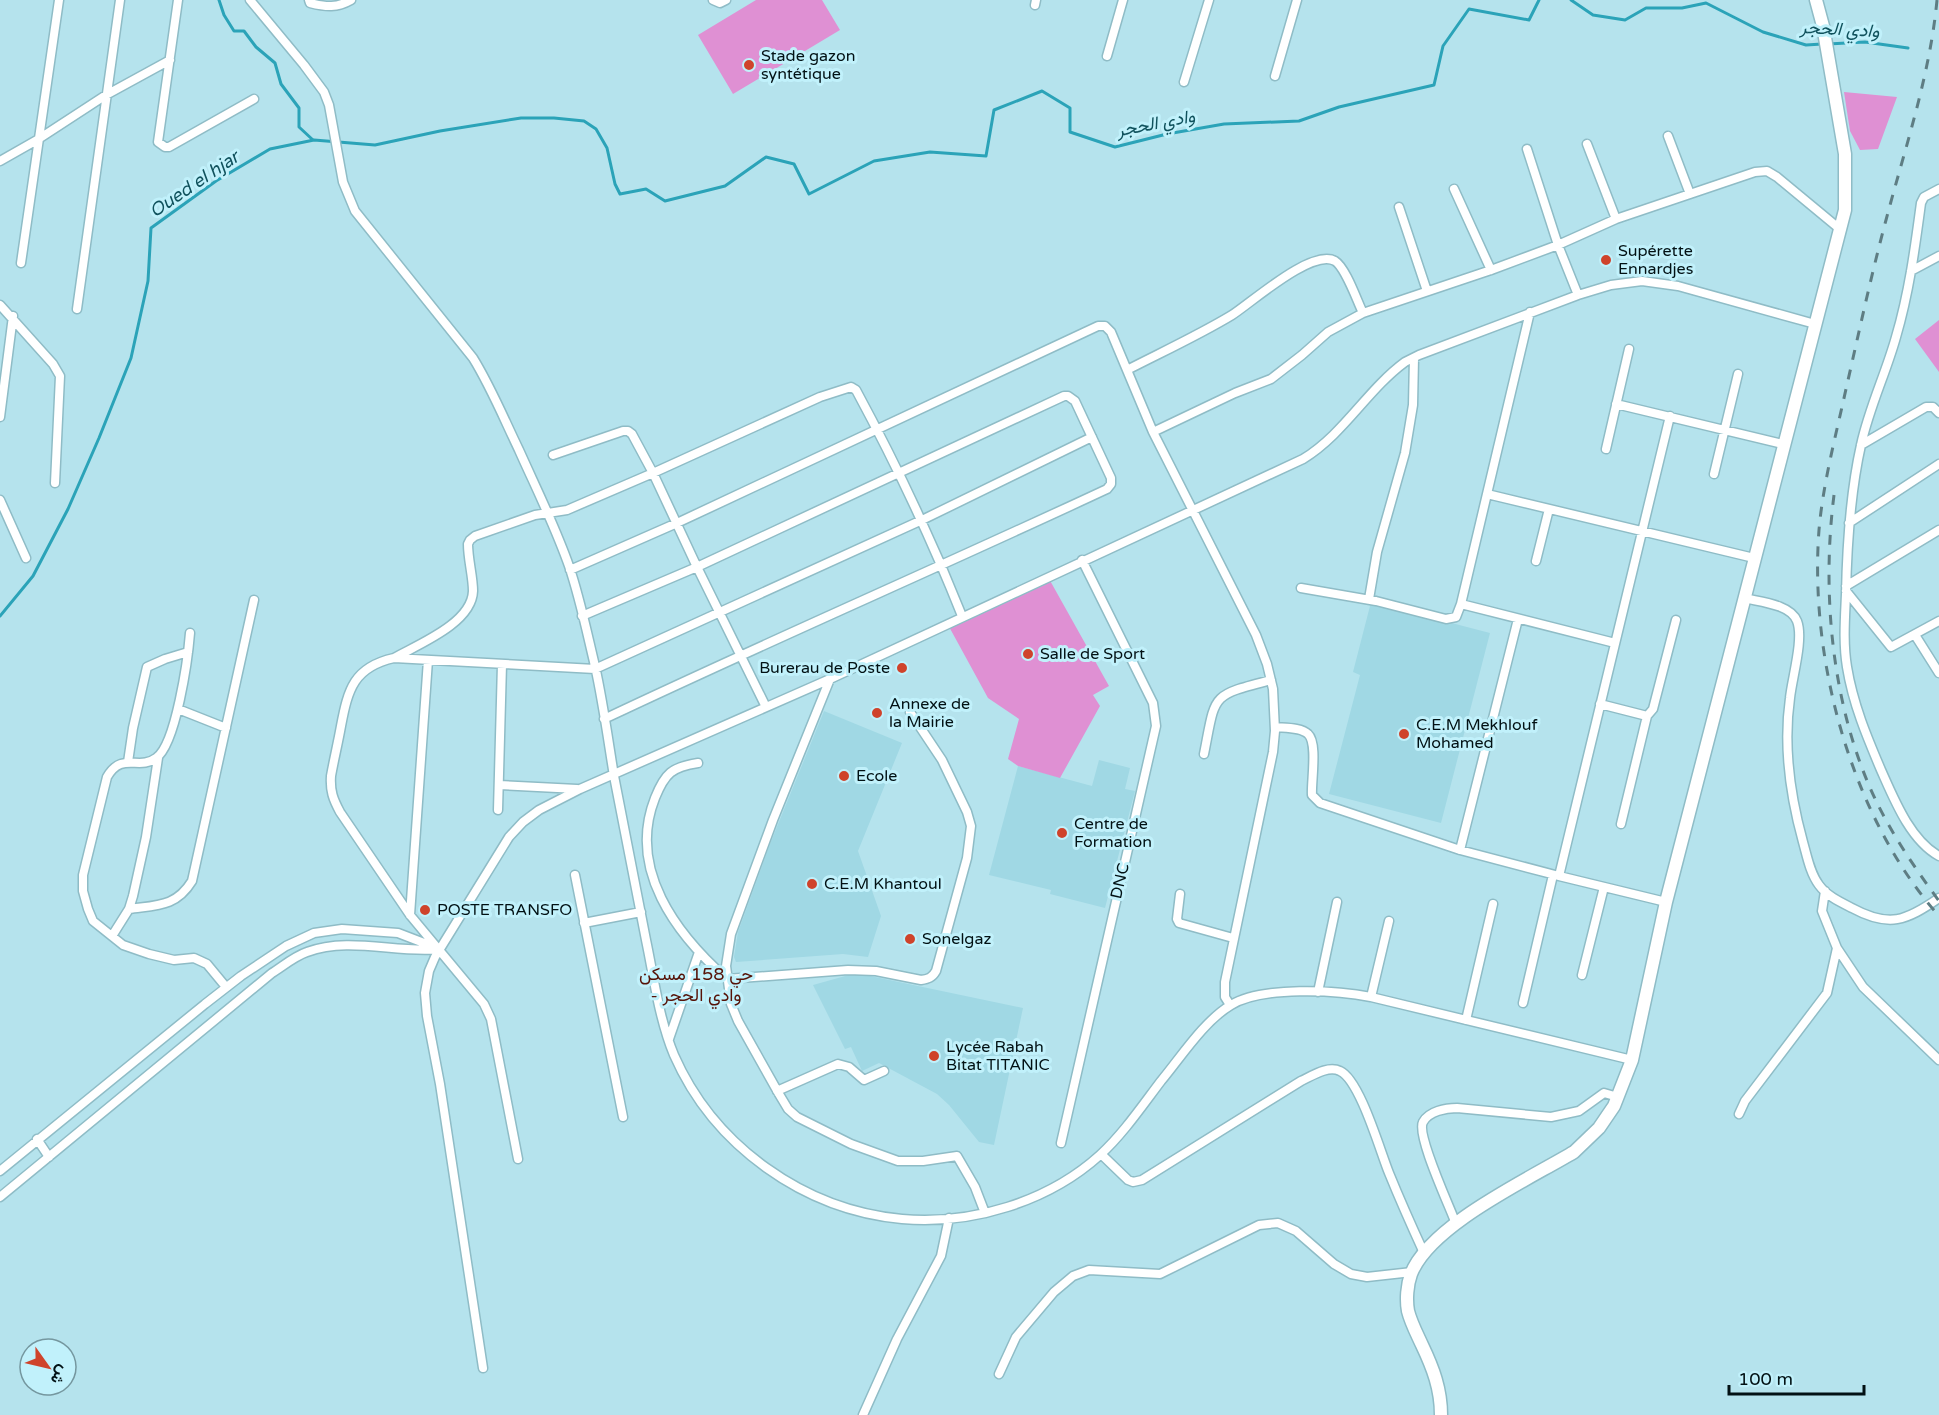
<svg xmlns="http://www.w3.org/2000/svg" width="1939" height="1415" font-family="'Varela Round',Vazirmatn,sans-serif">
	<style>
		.built { fill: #a0d8e4 }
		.green { fill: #df90d3 }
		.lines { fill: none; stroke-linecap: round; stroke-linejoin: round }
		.stream { stroke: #2ba3b8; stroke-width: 3 }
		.street-casing { stroke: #8fbcc6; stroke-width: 11 }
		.secondary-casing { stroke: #8fbcc6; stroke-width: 15 }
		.street { stroke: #fff; stroke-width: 8 }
		.secondary { stroke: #fff; stroke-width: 12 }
		.rail { stroke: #5e7d83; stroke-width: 3; stroke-dasharray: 10 10; stroke-linecap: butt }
		.poi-dot { fill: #cf432b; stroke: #c1f1fb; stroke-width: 2 }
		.labels { text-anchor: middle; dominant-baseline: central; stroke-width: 6; stroke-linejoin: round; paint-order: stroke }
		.poi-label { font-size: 16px; fill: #021114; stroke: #c1f1fb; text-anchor: start }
		.street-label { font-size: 16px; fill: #021114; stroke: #c1f1fb }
		.water-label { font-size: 18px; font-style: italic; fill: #10525d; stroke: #c1f1fb }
		.neighbourhood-label { font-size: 18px; fill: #561308; stroke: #c1f1fb }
	</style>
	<rect width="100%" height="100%" fill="#b5e3ed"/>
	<path class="built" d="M1371,602L1490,633L1441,823L1329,794L1360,675L1353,672Z
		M824,711L902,743L858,851L881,916L868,957L843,954L736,962L734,957L738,932L770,844Z
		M1099,760L1130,768L1125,789L1135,791L1105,908L1050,894L1051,890L989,875L1018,766L1092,786Z
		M856,973L1023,1008L994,1145L979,1142L949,1105L937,1094L879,1063L862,1071L851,1047L845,1049L813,985Z"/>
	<path class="green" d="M756,0H822L840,30L733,94L698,35Z
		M1844,92L1897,97L1878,149L1860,150L1850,131Z
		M1939,320V372L1915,339Z
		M1048,577L1109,686L1093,695L1100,706L1060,778L1018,766L1008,759L1019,719L988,698L947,623Z"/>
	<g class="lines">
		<path class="stream" d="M219,0L224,15L234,31H244L256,47L275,63L281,84L299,108V127L313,140
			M1571,0L1593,15L1625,20L1646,8H1682L1706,3L1763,32L1806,45L1822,44
			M1828,44L1865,42L1908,48
			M0,616L33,576L68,509L99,438L131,358L148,281L151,228L216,181L270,149L314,140L375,145L440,131L521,118H554L584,121L596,129L607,148L615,184L620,194L646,189L665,201L725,186L766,157L794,164L809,194L874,161L930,152L986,156L994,110L1042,91L1070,108V132L1115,147L1167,134L1224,124L1299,121L1339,107L1434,85L1443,46L1469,9L1529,20L1539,0"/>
		<defs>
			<path id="street" d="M178,0L158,142L165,147H169L254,99
				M250,0L304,65L324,92L329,105L343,182L355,211L473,358C491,387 504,419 519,450C536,488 555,526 569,566C580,598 587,633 595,666C603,702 608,739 614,776C625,831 635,885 646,940C654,978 659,1019 674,1055C714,1146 804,1210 902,1219C972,1225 1048,1202 1100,1155C1123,1134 1142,1106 1161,1081C1181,1057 1204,1021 1231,1005C1262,986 1336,990 1371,997L1632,1060
				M309,0L310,3C326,7 337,8 351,0
				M713,0L720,3L726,0
				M1035,5L1036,0
				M1107,56L1123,0
				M1275,76L1297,0
				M1184,82L1209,0
				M1668,136L1690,194
				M1587,144L1616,219
				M1527,149L1558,245L1578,295
				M0,161L37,140L106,95L170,60
				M1454,189L1491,270
				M1939,189L1924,197L1921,203C1915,248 1909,293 1896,337C1886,373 1869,408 1861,445C1850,494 1847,545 1846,594C1845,618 1843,643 1847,667C1853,704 1867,737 1881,770C1894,799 1910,840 1939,856
				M1399,207L1427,291
				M21,263L59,0
				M1911,271L1939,256
				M0,305L53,364L60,376L55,483
				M77,309L120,0
				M1127,370C1162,352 1199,335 1232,315C1251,303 1312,248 1335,261C1346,268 1357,301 1363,313
				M1616,404L1783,444
				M0,417L13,316
				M1153,432L1235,393L1271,379L1302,355L1328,332L1363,313L1491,270L1558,245L1616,219L1755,172L1767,171L1777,177L1841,230
				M1861,445L1926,407H1933L1939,413
				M1606,449L1629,349
				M553,455L623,431H628L632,434L653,473L697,567L766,707
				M1714,474L1738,374
				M1487,494L1754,558
				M0,500L26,558
				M1849,523L1939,464
				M1536,561L1549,509
				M570,570L677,523L1098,326H1105L1111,332L1153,432L1256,635L1267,664L1273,689L1275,731L1273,752L1225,982V997L1230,1005
				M1846,586L1939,530
				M1301,588L1376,601L1446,619L1456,617L1461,604L1530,312
				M1846,591L1891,647L1939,621
				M1744,598C1760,602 1790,604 1797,621C1804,639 1792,678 1790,698C1783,747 1790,795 1803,842C1807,856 1810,873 1819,885C1827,896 1840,902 1852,908C1889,928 1906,921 1939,898
				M1369,599L1377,552L1405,453L1413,405L1414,358
				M1461,604L1615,643
				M582,616L697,567L1064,396H1068L1075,401L1111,478V484L1107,489C940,567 771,640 604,719
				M190,633C188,658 176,745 156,758C139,771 122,751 107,777L83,875V891L88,909L93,921L123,945L149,954L174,960L194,958L207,964L226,987
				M1915,635L1939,673
				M394,658C419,644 472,623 473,591C473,576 468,560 468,544L470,540L475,536L535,515L567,510L653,473L820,397L851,387L856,390C896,464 931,538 962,616
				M830,679L773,820L731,934L726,966L731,1004L738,1021L779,1094L788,1109L797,1117L851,1144L898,1161H923L957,1156L975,1187L985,1213
				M1600,704L1647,716
				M178,709L226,728
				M1275,727C1284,728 1301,727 1308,734C1318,743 1311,782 1312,795L1320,803L1460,850L1559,876
				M1204,754C1216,693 1210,696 1271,680
				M128,762L133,728L147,667L165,659L188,652
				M698,763C672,767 665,773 655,798C627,869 676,934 727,979L848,970L876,971L921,980C928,979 932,978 936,971L967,858L971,826L967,812L942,760L910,712
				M499,785L577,789
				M498,810L502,664
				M1621,824L1647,716L1653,709L1676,620
				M1460,850L1518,619
				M575,875L623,1117
				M1180,894L1177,919L1179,923L1233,938
				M1666,902L1559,876L1670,416
				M129,909C157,905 176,907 192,881L254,600
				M410,915L428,660
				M584,923L641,912
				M112,936L129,909L133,896L146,837L158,758
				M1837,948L1863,987L1939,1060
				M1582,975L1604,887
				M1318,992L1337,902
				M1371,997L1389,921
				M1523,1003L1553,875
				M1466,1020L1493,904
				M669,1039L699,952
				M777,1091L838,1064L849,1067L864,1080L884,1071
				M1739,1114L1745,1101L1827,993L1837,948L1822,911L1825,891
				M37,1139L49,1157
				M1061,1143L1156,726L1153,703L1082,560
				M1101,1154L1128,1180L1133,1182L1142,1180L1301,1081C1312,1076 1328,1065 1340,1071C1360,1080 1380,1151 1389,1173C1400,1200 1412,1227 1424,1253
				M518,1159L491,1019L484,1004L410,915L340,812C333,799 330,791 331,776C334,759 338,743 341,726C348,689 354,667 394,658L595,669L922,520L1092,437
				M0,1171L205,1004L241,976L286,946L314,933L342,929L398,933L437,948
				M0,1197L272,973C283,966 295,956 307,952C350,936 397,954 440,949
				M1456,1224C1450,1207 1416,1135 1423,1122C1429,1111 1446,1108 1457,1108L1551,1117L1579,1111L1604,1093L1618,1097
				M483,1368L440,1084L427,1016L425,993L429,971L435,957L509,837L523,822L539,810L580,789L830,679L1303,459C1344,434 1367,390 1405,362L1419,355L1578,295L1611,285L1642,281L1678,286L1815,324
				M999,1374L1016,1337L1054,1292L1073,1276L1089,1270L1160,1274L1259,1225L1278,1223L1296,1231L1334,1264L1351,1274L1367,1277L1412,1272
				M863,1415L897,1339L941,1256L949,1218"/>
			<path id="secondary" d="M1441,1415C1441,1389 1433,1368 1422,1345C1417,1334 1411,1323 1408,1311C1406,1300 1407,1285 1411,1274C1430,1225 1529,1179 1574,1152L1599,1128L1614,1106L1632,1060L1666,902L1845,210V154L1823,26L1816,0"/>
		</defs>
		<use href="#street" class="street-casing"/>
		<use href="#secondary" class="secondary-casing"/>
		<use href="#street" class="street"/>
		<use href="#secondary" class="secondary"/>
		<path class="rail" d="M1937,0C1930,75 1905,148 1886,220C1871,276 1859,332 1846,389C1836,435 1823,483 1819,530C1809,661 1852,818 1939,916
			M1834,495C1822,589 1831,695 1868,783C1886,826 1912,864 1939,901"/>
	</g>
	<g class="poi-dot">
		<circle cx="749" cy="65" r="6"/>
		<circle cx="1606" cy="260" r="6"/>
		<circle cx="1028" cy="654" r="6"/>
		<circle cx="902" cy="668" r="6"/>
		<circle cx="877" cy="713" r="6"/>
		<circle cx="1404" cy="734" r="6"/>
		<circle cx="844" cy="776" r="6"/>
		<circle cx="1062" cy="833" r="6"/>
		<circle cx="812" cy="884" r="6"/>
		<circle cx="425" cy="910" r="6"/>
		<circle cx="910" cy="939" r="6"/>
		<circle cx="934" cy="1056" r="6"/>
	</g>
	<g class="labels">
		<g class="poi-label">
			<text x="761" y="56">Stade gazon<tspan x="761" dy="18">syntétique</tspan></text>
			<text x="1618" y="251">Supérette<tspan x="1618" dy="18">Ennardjes</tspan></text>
			<text x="1040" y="654">Salle de Sport</text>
			<text x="890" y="668" text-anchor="end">Burerau de Poste</text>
			<text x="889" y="704">Annexe de<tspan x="889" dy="18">la Mairie</tspan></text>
			<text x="1416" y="725">C.E.M Mekhlouf<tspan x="1416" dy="18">Mohamed</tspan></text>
			<text x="856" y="776">Ecole</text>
			<text x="1074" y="824">Centre de<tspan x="1074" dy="18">Formation</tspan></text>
			<text x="824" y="884">C.E.M Khantoul</text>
			<text x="437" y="910">POSTE TRANSFO</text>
			<text x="922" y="939">Sonelgaz</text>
			<text x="946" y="1047">Lycée Rabah<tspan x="946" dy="18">Bitat TITANIC</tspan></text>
		</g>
		<g class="street-label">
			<text transform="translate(1120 881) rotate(-77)">DNC</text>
		</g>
		<g class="water-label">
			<text transform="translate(1840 29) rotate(3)">وادي الحجر</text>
			<text transform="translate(1156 123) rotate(-11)">وادي الحجر</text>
			<text transform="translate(194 184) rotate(-34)">Oued el hjar</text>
		</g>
		<g class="neighbourhood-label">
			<text x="696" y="974">حي 158 مسكن<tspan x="696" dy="21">- وادي الحجر</tspan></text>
		</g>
	</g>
	<g transform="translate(48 1367) rotate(124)"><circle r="28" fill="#c1f1fb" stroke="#75979f" stroke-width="1.5"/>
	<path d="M0-4.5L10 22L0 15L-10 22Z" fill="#cf432b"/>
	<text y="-9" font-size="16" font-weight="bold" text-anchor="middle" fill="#021114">ش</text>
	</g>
	<path d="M1729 1385v9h135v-9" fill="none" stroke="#021114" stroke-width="3"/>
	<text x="1738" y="1385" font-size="18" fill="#021114" stroke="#c1f1fb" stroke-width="4.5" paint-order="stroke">100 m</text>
</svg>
